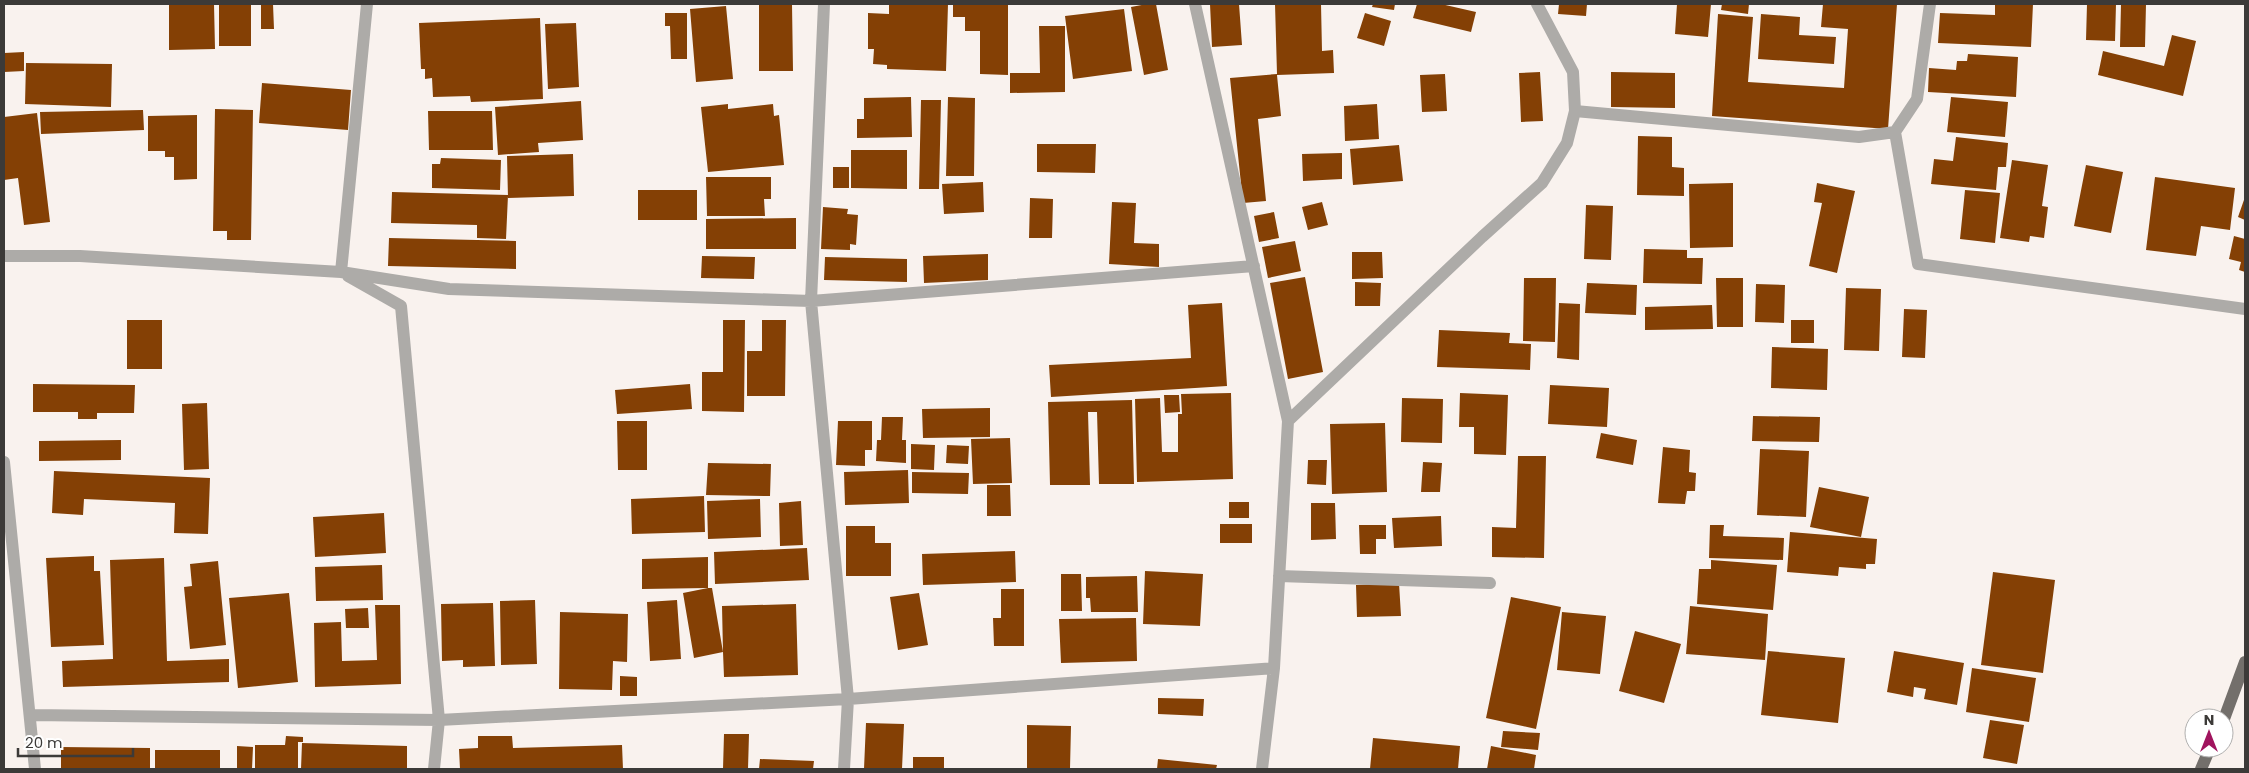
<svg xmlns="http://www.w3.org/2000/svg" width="2249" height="773" font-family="Poppins,sans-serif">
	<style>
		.building { fill: #844005 }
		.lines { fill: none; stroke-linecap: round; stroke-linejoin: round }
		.minor { stroke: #adaba8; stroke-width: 12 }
		.major { stroke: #736f6b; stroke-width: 12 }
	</style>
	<rect width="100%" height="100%" fill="#f9f2ee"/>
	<path class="building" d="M169,4H214L215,49L169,50Z
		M219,4H251V46H219Z
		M261,4H273L274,29H261Z
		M759,4H792L793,71H759Z
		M889,4H948L946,71L887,69V65L873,64L874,49H868V13L889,14Z
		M1147,4H1156L1168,70L1144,75L1131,7Z
		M1210,4H1239L1242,45L1212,47Z
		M1275,4H1321L1322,51L1333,50L1334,73L1277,75L1281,116L1258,119L1266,201L1243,203L1230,78L1277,74Z
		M1373,4H1395L1394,10L1372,7Z
		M1417,4H1441L1476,12L1471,32L1413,18Z
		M1559,4H1587L1586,16L1558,14Z
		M1677,4H1711L1708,37L1675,34Z
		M1722,4H1749L1748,14L1721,10Z
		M1823,4H1897L1888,129L1712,116L1718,14L1753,17L1748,82L1844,88L1848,29L1821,27Z
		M1995,4H2033L2031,47L1938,43L1940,13L1995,15Z
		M2087,4H2116L2115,41L2086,40Z
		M2121,4H2146L2145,47H2120Z
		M953,5H1008V75L980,74V31H965V17H953Z
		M726,6L733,79L696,82L690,9Z
		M1124,9L1132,71L1073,79L1065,16Z
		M665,13H687V59H671L670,26H665Z
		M1365,13L1391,21L1384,46L1357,38Z
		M1761,14L1800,17L1799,35L1836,37L1834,64L1758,59Z
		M540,18L543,99L471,102L470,96L433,97L432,78L425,79V69H421L419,23Z
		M576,23L579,87L548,89L545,24Z
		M1039,26H1065V92L1010,93V73H1040Z
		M2172,35L2196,41L2183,96L2098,75L2103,51L2164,66Z
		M24,52V71L4,72V53Z
		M1968,54L2018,57L2016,97L1928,92L1929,68L1956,70L1957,61H1967Z
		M26,63L112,64L111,107L25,104Z
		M1540,72L1543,121L1521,122L1519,73Z
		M1611,72L1675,73V108L1611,107Z
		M1445,74L1447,111L1422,112L1420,75Z
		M262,83L351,90L348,130L259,123Z
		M911,97L912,137L857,138V119H864V98Z
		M948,97L975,98L974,176H946Z
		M1951,97L2008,102L2005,137L1947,132Z
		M921,100H941L939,189H919Z
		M581,101L583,140L538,143L539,152L498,155L495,107Z
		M728,104V109L773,104L774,116L779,115L784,165L708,172L701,107Z
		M1377,104L1379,139L1345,141L1344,106Z
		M215,109L253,110L251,240H227V231H213Z
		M143,110L144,130L41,134L40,112Z
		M428,111H492L493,150H429Z
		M37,113L50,222L24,225L18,178L4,180V117Z
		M197,115V179L174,180V157H165V151H148V116Z
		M1638,136L1672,137V167L1684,168V196L1637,195Z
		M1956,137L2008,143L2006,167H1998L1996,190L1931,184L1934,159L1953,161Z
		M1037,144H1096L1095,173L1037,172Z
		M1399,145L1403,181L1353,185L1350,149Z
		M851,150H907V189L851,188Z
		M1342,153V179L1303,181L1302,154Z
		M573,154L574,196L508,198L507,156Z
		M441,158L501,160L500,190L432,188V164H440Z
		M2012,160L2048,165L2042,206L2048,207L2044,238L2030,236L2029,242L2000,238Z
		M2086,165L2123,172L2111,233L2074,226Z
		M833,167H849V188H833Z
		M706,177H771V199H764L765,216H707Z
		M2155,177L2235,188L2230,230L2201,226L2196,256L2146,250Z
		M983,182L984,212L944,214L942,184Z
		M1733,183V247L1690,248L1689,184Z
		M1817,183L1855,191L1837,273L1809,266L1822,203L1814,202Z
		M638,190H697V220H638Z
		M1965,190L2000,193L1995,243L1960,239Z
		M392,192L508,195L506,239L477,238V225L391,223Z
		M2245,197V220L2238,217Z
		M1030,198L1053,199L1052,238H1029Z
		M1112,202L1136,203L1134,243L1159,244V267L1109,264Z
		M1322,202L1328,225L1308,230L1302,207Z
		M1586,205L1613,206L1611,260L1584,259Z
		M823,207L848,209L847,214L858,215L856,245L850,244V250L821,249Z
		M1274,212L1279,238L1259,242L1254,216Z
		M796,218V249H706V219Z
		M2234,236L2245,239V272L2239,270L2241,262L2229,259Z
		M389,238L516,241V269L388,266Z
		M1295,241L1301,271L1268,278L1262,247Z
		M1644,249L1687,250V258H1703L1702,284L1643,283Z
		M1352,252H1382L1383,278L1352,279Z
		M988,254V280L924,283L923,256Z
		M702,256L755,257L754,279L701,278Z
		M825,257L907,259V282L824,280Z
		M1305,277L1323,372L1288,379L1270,283Z
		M1524,278H1556L1555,342L1523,341Z
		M1716,278H1743V327H1717Z
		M1355,282L1381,283L1380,306H1355Z
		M1587,283L1637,285L1636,315L1585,313Z
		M1756,284L1785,285L1784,323L1755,322Z
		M1846,288L1881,289L1879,351L1844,350Z
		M1222,303L1227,386L1051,397L1049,365L1191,358L1188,305Z
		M1559,303L1580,304L1579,360L1557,358Z
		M1712,305L1713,329L1645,330V307Z
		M1904,309L1927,310L1925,358L1902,357Z
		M127,320H162V369H127Z
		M723,320H745L744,412L702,411V372H723Z
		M762,320H786L785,396H747V351H762Z
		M1791,320H1814V343H1791Z
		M1439,330L1510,333L1509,343L1531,344L1530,370L1437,367Z
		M1772,347L1828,349L1827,390L1771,388Z
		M33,384L135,385L134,413H97V419H78V412H33Z
		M690,384L692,409L617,414L615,390Z
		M1550,385L1609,388L1607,427L1548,424Z
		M1231,393L1233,479L1137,482L1135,399L1160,398L1162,452H1178V414H1182L1181,394Z
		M1460,393L1508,395L1506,455L1474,454V427H1459Z
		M1164,395H1179L1180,412L1165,413Z
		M1402,398L1443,399L1442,443L1401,442Z
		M1132,400L1134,484H1099L1097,412H1088L1090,485H1050L1048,402Z
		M207,403L209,469L184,470L182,404Z
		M990,408V437L923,438L922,409Z
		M1753,416L1820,417L1819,442L1752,441Z
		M882,417H903L902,440H906V463L876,461L877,440H881Z
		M617,421H647V470H618Z
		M838,421H872V450H865V466L836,465Z
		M1385,423L1387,492L1332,494L1330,424Z
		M1601,433L1637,440L1633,465L1596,458Z
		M1010,438L1012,483L973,484L971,439Z
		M121,440V460L39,461V441Z
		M911,444L935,445L934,470L911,469Z
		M947,445L969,446L968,464L946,463Z
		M1663,447L1690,450L1689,472L1696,473L1695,491H1687L1685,504L1658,503Z
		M1760,449L1809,451L1806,517L1757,515Z
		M1518,456H1546L1544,558L1492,557V527L1516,528Z
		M1308,460H1327L1326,485L1307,484Z
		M1423,462L1442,463L1440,492H1421Z
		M708,463L771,464L770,496L706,495Z
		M908,470L909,503L845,505L844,472Z
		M54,471L210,478L208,534L174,533L175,503L84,499L83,515L52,513Z
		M912,472L969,473L968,494L912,493Z
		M987,485H1010L1011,516H987Z
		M1819,487L1869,497L1861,537L1810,527Z
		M704,496L705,532L632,534L631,499Z
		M760,499L761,537L708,539L707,501Z
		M801,501L803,545L780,546L779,503Z
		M1229,502H1249V518H1229Z
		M1311,503H1335L1336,539L1311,540Z
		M384,513L386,553L315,557L313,517Z
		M1441,516L1442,546L1394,548L1392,518Z
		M1220,524H1252V543H1220Z
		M1359,525H1386V539H1376V554H1360Z
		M1710,525H1724L1723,536L1784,538L1783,560L1709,558Z
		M846,526H875V543H891V576H846Z
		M1790,532L1877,539L1875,564H1866V569L1839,567L1838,576L1787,572Z
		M807,548L809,580L715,584L714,552Z
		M1015,551L1016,582L923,585L922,554Z
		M94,556V571H100L104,645L51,647L46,558Z
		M708,557V588L642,589V559Z
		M164,558L167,661L229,659V682L63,687L62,661L113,659L110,560Z
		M1711,560L1777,565L1773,610L1697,604L1699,569H1711Z
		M218,561L226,645L190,649L184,587L192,586L190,564Z
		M382,565L383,600L316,601L315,567Z
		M1145,571L1203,574L1200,626L1143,624Z
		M1993,572L2055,580L2043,673L1981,665Z
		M1061,574H1081L1082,611H1061Z
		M1137,576L1138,612H1091L1090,598H1086V577Z
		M1399,583L1401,616L1357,617L1356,585Z
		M708,588H712L723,652L722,606L796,604L798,675L724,677L723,652L694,658L683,593Z
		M1001,589H1024V646H994L993,618H1001Z
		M289,593L298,682L238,688L229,598Z
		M919,593L928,645L898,650L890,597Z
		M1511,597L1561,607L1536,729L1486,718Z
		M535,600L537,664L501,665L500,601Z
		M677,600L681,659L650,661L647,602Z
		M493,603L495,666L463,667V660L442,661L441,604Z
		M375,605H400L401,684L315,687L314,623L341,622L342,661L377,660Z
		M1690,606L1768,614L1765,660L1686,654Z
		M368,608L369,628H346L345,609Z
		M560,612L628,614L627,662L613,661L612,690L559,689Z
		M1562,612L1606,616L1600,674L1557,670Z
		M1136,618L1137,661L1061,663L1059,619Z
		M1635,631L1681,644L1664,703L1619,691Z
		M1768,651L1845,658L1838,723L1761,715Z
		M1894,651L1964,663L1957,705L1924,699L1926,689L1914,687L1913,697L1887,692Z
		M1972,668L2036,678L2029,722L1966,712Z
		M620,676L637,677V696H620Z
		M1158,698L1204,699L1203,716L1158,714Z
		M1990,720L2024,725L2017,764L1983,758Z
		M866,723L904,724L902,769H864Z
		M1027,725L1071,726L1070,769H1027Z
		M1503,731L1540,733L1538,750L1501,747Z
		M724,734H749L748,769H723Z
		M286,736L303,737V742H298V769H255V745H285Z
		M478,736H512L513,748L622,745L623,769H460L459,749L478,748Z
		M1373,738L1460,746L1458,769H1370Z
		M302,743L407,746V769H301Z
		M237,746L253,747L252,769H237Z
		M1491,746L1536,755L1534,769H1487Z
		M61,747L150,748V769H61Z
		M155,750H220V769H155Z
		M913,757H944V769H913Z
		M760,759L814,761L813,769H759Z
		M1158,759L1217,765L1216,769H1157Z"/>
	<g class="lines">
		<path class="minor" d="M824,4L811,301L848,699L844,769
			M1195,4L1288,421L1274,668L1262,769
			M1930,4L1917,99L1895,132L1918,264L2245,309
			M1575,111L1859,137L1895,132
			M4,256H80L341,272L449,289L811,301L1254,266
			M341,272L367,4
			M348,276L401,306L439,720L434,769
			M1288,421L1482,237L1542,183L1567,143L1575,111L1573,72L1537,4
			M4,462L35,769
			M1279,576L1490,583
			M31,715L439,720L848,699L1274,668"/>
		<path class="major" d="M2224,719L2245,662
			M2201,769L2210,748"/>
	</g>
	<rect width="2249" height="773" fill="none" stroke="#3c3a38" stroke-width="10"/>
	<g transform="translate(2209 733)"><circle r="24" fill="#ffffff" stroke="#b1b0af"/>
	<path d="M0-4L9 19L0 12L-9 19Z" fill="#a0145e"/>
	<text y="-8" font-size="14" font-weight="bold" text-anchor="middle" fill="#3c3a38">N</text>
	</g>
	<path d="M18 748v8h115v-8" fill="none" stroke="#3c3a38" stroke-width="2.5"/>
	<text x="25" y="748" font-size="15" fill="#3c3a38" stroke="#ffffff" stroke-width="4" paint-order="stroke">20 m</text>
</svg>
